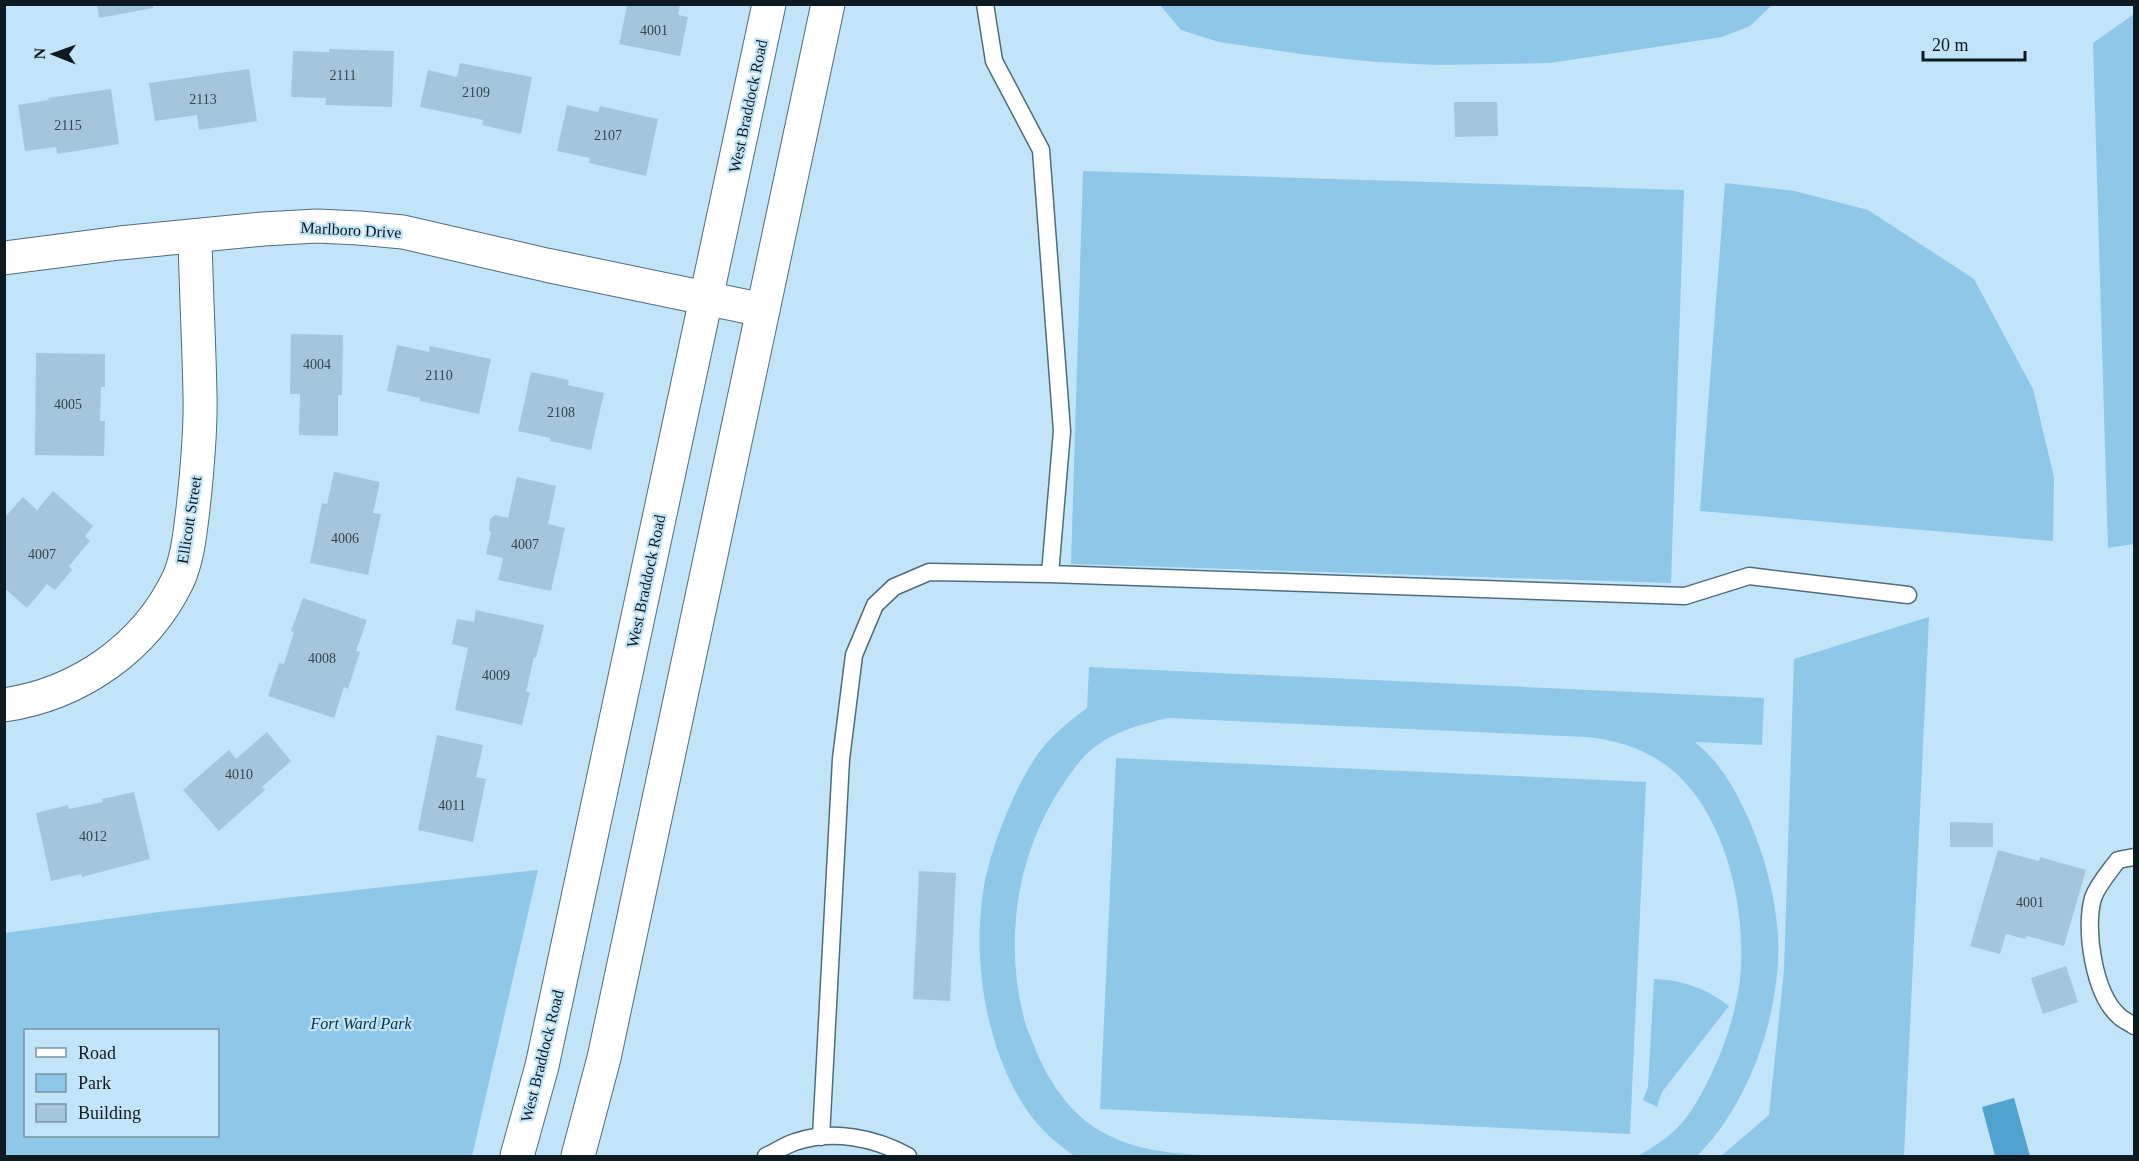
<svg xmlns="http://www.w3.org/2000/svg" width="2139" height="1161" font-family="'Times New Roman',serif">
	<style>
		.green { fill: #8ec7e8; fill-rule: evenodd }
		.water { fill: #50a3ce }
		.building { fill: #a5c6da }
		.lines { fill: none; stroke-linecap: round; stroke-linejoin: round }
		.lane-casing { stroke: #4f6d7f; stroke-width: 19 }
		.street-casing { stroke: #4f6d7f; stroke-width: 35 }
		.secondary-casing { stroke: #4f6d7f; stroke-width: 35 }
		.lane { stroke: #fff; stroke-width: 16 }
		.street { stroke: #fff; stroke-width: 33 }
		.secondary { stroke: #fff; stroke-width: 33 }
		.labels { text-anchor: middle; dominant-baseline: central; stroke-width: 4.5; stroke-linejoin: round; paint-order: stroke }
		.number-label { font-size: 14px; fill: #34454f }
		.street-label { font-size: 16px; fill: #0e1a21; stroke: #c2e4f8 }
		.park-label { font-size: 16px; font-style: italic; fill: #0a3043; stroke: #c2e4f8 }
	</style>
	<rect width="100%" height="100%" fill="#c2e4f8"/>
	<path class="green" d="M1160,5H1772L1750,26L1722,37L1550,63L1436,65L1376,62L1308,55L1219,42L1181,30Z
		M2134,14V544L2108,548L2093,43Z
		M1083,171L1684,190L1671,583L1071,564Z
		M1725,183L1795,191L1868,210L1974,279L2033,389L2054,477L2053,541L1700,511Z
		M1929,617L1904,1156H1721L1769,1115L1784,970L1794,659Z
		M1089,667L1764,698L1762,745L1695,742C1721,763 1736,791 1749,820C1765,857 1775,895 1778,935C1782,1010 1750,1104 1697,1156H1638C1654,1147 1669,1137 1681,1124C1693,1110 1702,1093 1710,1077C1724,1048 1734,1018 1739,987C1749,915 1727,811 1667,766C1643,748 1616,740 1586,737L1168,718C1143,724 1117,730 1096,746C1083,755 1073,770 1064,783C1018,850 1004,936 1023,1014C1025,1026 1031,1037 1035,1048C1048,1081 1071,1115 1102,1132C1152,1160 1212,1154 1267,1156H1075C1056,1144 1039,1128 1026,1109C984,1046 970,950 986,876C995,837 1015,788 1037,755C1049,738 1069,721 1087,708Z
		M1116,758L1646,782L1630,1134L1100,1109Z
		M538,870L472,1156H5V933L159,912ZM26,1030H218V1136H26Z
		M1654,979C1682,980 1706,988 1729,1006L1662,1092L1657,1107L1643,1100L1648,1087Z"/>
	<path class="water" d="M2014,1098L2030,1156H1995L1982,1107Z"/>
	<path class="building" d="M97,4H153V8L99,18Z
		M623,4H680L678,15L688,17L680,56L619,44L627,6Z
		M329,49L394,51L392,107L325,105L326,98L291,97L293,51L329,52Z
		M460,63L532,77L521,134L482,125L483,120L420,107L428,70L457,77Z
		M249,69L257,121L199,130L197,115L155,121L149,83Z
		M111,89L119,144L57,154L56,147L25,151L18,105L49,100L48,98Z
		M1454,102H1497L1498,136L1455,137Z
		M567,105L598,112L600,106L658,119L646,176L589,163L590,158L557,151Z
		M291,334L343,335L342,395H338V436L299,435L300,394H290Z
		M397,345L429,352L430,346L491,359L479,414L420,401V398L387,391Z
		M36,353L105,354V387H101L100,421H105L104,456L35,455Z
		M531,372L569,380L568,385L604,393L591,450L550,441V438L518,431Z
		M334,472L380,482L373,513L381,514L368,575L310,563L322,503L327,504Z
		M517,477L556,486L548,524L565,528L551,591L498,580L503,558L486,554L491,533L489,530L490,519L495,515L508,518Z
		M53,491L93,526L85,536L90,541L69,566L72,570L55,590L47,584L27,608L4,588V518L23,497L37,510Z
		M303,598L367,620L356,651L360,652L348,689L344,687L334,718L268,696L279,663L284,664L294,632L291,631Z
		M476,610L544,625L536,658L534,657L526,692H530L522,725L455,710L468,648L452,644L457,619L474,622Z
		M267,732L291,761L262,787L265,790L219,831L183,790L229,750L236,759Z
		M437,735L483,745L476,777L486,779L473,842L418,830Z
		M134,792L150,859L82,877L81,874L51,881L36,813L68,805L69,809L103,802L102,799Z
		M1950,822L1993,823V847H1950Z
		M1998,850L2039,861L2040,857L2086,870L2064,946L2027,936L2025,939L2006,934L2000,954L1970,946Z
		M919,871L956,873L950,1001L913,999Z
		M2066,966L2078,1002L2043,1014L2031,978Z"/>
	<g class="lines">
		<defs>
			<path id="lane" d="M985,4L994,61L1041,150L1062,431L1050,574L1685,596L1749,576L1908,595
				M2134,857L2118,860C2110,871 2098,884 2093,898C2084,929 2094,994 2119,1016C2123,1020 2130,1023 2134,1026
				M821,1137L841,759L854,655L875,605L894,587L929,572L1050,574
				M766,1156C776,1152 785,1145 795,1142C833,1129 875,1138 908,1156"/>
			<path id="street" d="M4,258L120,243L263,229L317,226L359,228L403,232L546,265L763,310
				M4,705C79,694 145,648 178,580C188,558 190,532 193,509C197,472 201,433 200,395C199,342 196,289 195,236"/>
			<path id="secondary" d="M517,1156L542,1066L769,4
				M578,1156L604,1058L828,4"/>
		</defs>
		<use href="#lane" class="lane-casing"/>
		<use href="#street" class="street-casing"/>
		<use href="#secondary" class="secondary-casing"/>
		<use href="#lane" class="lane"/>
		<use href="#street" class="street"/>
		<use href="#secondary" class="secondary"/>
	</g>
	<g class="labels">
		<g class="number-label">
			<text x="654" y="30">4001</text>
			<text x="343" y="75">2111</text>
			<text x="476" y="92">2109</text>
			<text x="203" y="99">2113</text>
			<text x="68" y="125">2115</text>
			<text x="608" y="135">2107</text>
			<text x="317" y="364">4004</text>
			<text x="439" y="375">2110</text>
			<text x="68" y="404">4005</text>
			<text x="561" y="412">2108</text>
			<text x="345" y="538">4006</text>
			<text x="525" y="544">4007</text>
			<text x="42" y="554">4007</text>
			<text x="322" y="658">4008</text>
			<text x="496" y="675">4009</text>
			<text x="239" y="774">4010</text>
			<text x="452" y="805">4011</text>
			<text x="93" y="836">4012</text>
			<text x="2030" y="902">4001</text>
		</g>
		<g class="street-label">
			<text transform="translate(748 106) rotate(-78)">West Braddock Road</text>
			<text transform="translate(351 230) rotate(3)">Marlboro Drive</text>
			<text transform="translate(189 520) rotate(-81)">Ellicott Street</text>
			<text transform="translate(646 581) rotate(-78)">West Braddock Road</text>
			<text transform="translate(542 1056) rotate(-76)">West Braddock Road</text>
		</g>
		<g class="park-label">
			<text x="361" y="1023">Fort Ward Park</text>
		</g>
	</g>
	<rect width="2139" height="1161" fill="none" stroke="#0e1a21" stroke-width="12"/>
	<rect x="24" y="1029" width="195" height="108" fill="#c2e4f8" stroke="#7a93a2" stroke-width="1.5"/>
	<rect x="36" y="1048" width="30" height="9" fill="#ffffff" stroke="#7a93a2" stroke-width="1.5"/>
	<text x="78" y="1059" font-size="18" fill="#0e1a21">Road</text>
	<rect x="36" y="1074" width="30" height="18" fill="#8ec7e8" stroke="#7a93a2" stroke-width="1.5"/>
	<text x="78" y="1089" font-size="18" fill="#0e1a21">Park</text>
	<rect x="36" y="1104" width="30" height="18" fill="#a5c6da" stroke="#7a93a2" stroke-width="1.5"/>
	<text x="78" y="1119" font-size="18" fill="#0e1a21">Building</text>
	<g transform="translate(54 54) rotate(271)" stroke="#c2e4f8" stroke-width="4.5" paint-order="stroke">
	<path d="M0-4.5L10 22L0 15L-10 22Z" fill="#0e1a21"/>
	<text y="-9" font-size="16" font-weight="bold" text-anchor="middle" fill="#0e1a21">N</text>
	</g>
	<path d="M1923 51v9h102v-9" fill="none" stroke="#0e1a21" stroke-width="3"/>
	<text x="1932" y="51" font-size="18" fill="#0e1a21" stroke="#c2e4f8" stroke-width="4.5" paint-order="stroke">20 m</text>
</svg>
